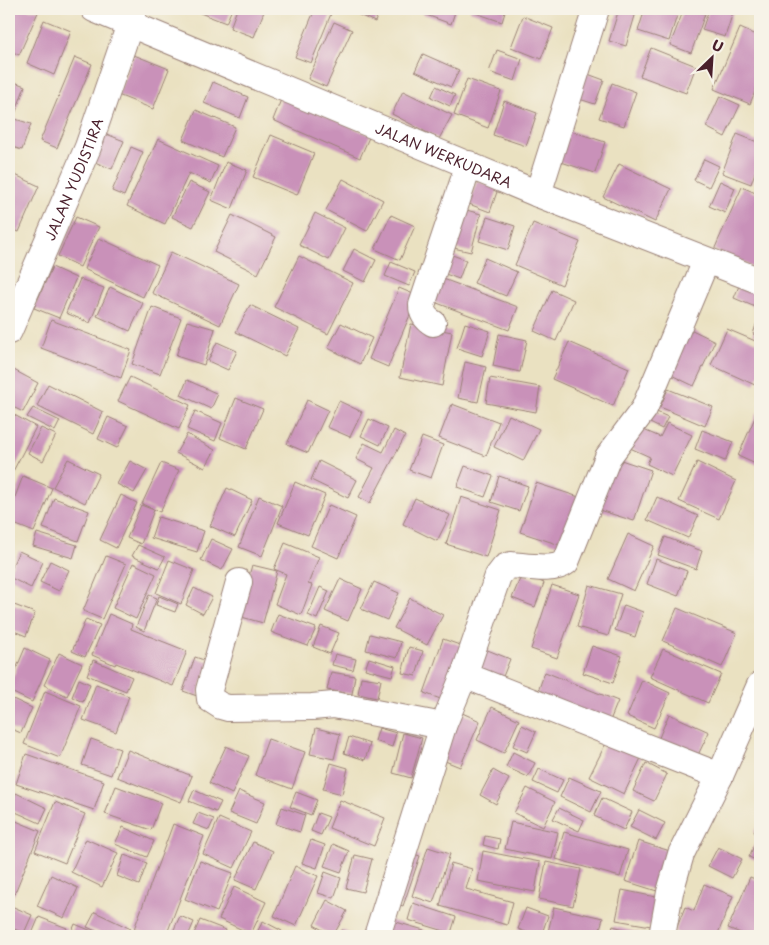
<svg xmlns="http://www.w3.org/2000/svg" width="769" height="945" font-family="'Playpen Sans',sans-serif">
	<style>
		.building { fill: #c991b9 }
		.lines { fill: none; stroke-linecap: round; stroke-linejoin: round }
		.street-casing { stroke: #9a8076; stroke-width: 28 }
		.street { stroke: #fff; stroke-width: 26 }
		.labels { text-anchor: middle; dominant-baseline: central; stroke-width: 4; stroke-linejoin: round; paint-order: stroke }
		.street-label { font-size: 14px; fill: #4a1f2b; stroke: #f7f3e8 }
	</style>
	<rect width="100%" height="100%" fill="#f7f3e8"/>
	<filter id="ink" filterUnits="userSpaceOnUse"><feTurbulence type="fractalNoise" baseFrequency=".02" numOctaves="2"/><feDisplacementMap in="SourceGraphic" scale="10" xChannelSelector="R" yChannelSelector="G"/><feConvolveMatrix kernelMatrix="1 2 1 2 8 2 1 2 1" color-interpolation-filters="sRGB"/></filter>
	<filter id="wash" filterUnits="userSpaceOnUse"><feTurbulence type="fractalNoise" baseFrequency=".0096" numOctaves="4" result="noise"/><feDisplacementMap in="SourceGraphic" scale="20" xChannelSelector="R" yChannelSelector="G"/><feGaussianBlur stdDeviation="1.12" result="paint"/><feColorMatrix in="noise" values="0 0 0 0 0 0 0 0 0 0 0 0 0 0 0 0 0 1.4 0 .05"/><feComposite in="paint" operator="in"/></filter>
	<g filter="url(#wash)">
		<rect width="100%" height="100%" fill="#eae1c1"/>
		<g id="blocks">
			<path class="building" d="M9,9L39,10L19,55L9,50Z
				M190,9H232L226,23Z
				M237,9H265L254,37L230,28Z
				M315,9H333L311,63L295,57Z
				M351,9H380L375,22L350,11Z
				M422,9H456L451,24L421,13Z
				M470,9H506L502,22L470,11Z
				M619,9H637L626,46L609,41Z
				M645,9H679L669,41L638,31Z
				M684,9H691L705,14L691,53L670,45Z
				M709,9H734L725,37L702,30Z
				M523,16L553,28L541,59L511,47Z
				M44,20L71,31L54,75L27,63Z
				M334,22L352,30L326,87L308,79Z
				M740,28L760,37V79L750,104L714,89Z
				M651,48L696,66L686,93L640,76Z
				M497,50L522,59L515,81L489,72Z
				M423,54L459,70L451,87L415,71Z
				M134,55L169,69L153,109L118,95Z
				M75,57L92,64L57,148L40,141Z
				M585,73L604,80L595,104L576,98Z
				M467,79L501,91L488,128L454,115Z
				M9,80L25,86L15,114L9,111Z
				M213,82L248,97L240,118L204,103Z
				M612,83L636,92L624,126L599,118Z
				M436,86L455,95L450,106L431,97Z
				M403,91L452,115L439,139L392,114Z
				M720,96L740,105L725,137L706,127Z
				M282,97L370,135L360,158L273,120Z
				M504,101L537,113L526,146L493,135Z
				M196,110L235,127L222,157L183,140Z
				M9,117L31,124L22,150L9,146Z
				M565,129L605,142L595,173L555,160Z
				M99,131L124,141L112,169L87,159Z
				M737,134L760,143V158L751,184L722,173Z
				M271,135L314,153L297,195L253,177Z
				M158,139L218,166L211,183L189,173L165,224L127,206Z
				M131,147L143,152L124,196L112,191Z
				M704,159L719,166L709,187L694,180Z
				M226,162L247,170L232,209L211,200Z
				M619,164L671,189L655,222L603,197Z
				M11,173L39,186L19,232L9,228V178Z
				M343,179L383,200L367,231L326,210Z
				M477,181L498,189L490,212L469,204Z
				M720,181L735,188L725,213L709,206Z
				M189,182L210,192L193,227L172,217Z
				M742,187L760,195V270L714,250Z
				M459,208L481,214L471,252L449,247Z
				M315,213L345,228L329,260L299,245Z
				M232,215L276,237L258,274L214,252Z
				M391,215L415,226L400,260L375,249Z
				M76,217L99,227L80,267L58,256Z
				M487,217L515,226L508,250L479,241Z
				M533,223L580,242L562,285L515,265Z
				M99,238L158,265L143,297L84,269Z
				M354,249L376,260L365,282L343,271Z
				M171,252L239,284L220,325L152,293Z
				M444,252L466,260L459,279L437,271Z
				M299,256L353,283L328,334L274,307Z
				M485,258L517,272L506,296L474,283Z
				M391,262L415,272L409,286L385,276Z
				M52,267L76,278L59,318L34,308Z
				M438,277L518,307L509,330L429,300Z
				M80,279L104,288L90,323L66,313Z
				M741,281L760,289V309L734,298Z
				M110,287L143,303L130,331L97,316Z
				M399,288L418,296L388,367L369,359Z
				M552,290L574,300L556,341L534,331Z
				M250,305L299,329L285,356L236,332Z
				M152,307L181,318L160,374L132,364Z
				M760,313V336L753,334Z
				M51,320L131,350L121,378L41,348Z
				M187,321L215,329L204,365L176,356Z
				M341,323L372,338L360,364L328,348Z
				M465,323L490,331L482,356L457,348Z
				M411,324L452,332L442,386L400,377Z
				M686,327L715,341L694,386L665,372Z
				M727,329L760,343V373L755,385L711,365Z
				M499,334L527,340L520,372L493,366Z
				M217,342L237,351L228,370L208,361Z
				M569,342L629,368L613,406L552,379Z
				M465,362L486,367L478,402L458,398Z
				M12,369L38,383L23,412L9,405V375Z
				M130,377L190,405L179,429L118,401Z
				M490,378L540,387L536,412L486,403Z
				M187,380L218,394L211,409L181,395Z
				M48,384L103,412L93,434L37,406Z
				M668,389L713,407L705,426L660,407Z
				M236,398L263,409L246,449L220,438Z
				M307,400L328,410L308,453L287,444Z
				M339,401L362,412L350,437L327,427Z
				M452,404L499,422L486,456L439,438Z
				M33,408L60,421L55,431L27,417Z
				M652,410L668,417L662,429L646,421Z
				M195,411L222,423L215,441L187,429Z
				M9,412L36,427L9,479Z
				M757,413L760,415V466L738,456Z
				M509,415L539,429L523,461L494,447Z
				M108,417L128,426L117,448L98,439Z
				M369,419L388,428L380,445L361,436Z
				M667,423L692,435L672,476L647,464L650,457L630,448L639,428L660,437Z
				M41,428L56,435L43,461L28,453Z
				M394,430L405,436L370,503L359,497L374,468L356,459L364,443L383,452Z
				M702,430L733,442L725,461L695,449Z
				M187,434L215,450L205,468L176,453Z
				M422,437L443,445L431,478L409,470Z
				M615,458L651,470L634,521L599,510Z
				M68,459L99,474L85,503L53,487Z
				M130,461L147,470L134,493L117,484Z
				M319,461L357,480L348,498L311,480Z
				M697,462L736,481L719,519L679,501Z
				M161,463L179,470L160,512L142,504Z
				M465,466L493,476L485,497L457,487Z
				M23,476L52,488L34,532L9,522V513Z
				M499,476L528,486L519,511L491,502Z
				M295,482L325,495L308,535L278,523Z
				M536,483L579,497L563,546L520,532Z
				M227,488L252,500L235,537L210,526Z
				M121,495L137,503L116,548L100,540Z
				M259,496L282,506L262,556L239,547Z
				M461,497L501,510L486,557L446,544Z
				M657,497L698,516L688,538L647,520Z
				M54,498L89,511L78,541L43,528Z
				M415,498L450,515L437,541L403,524Z
				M141,505L154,510L141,544L127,538Z
				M329,505L356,517L338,558L311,546Z
				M158,517L204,531L197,552L151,538Z
				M37,533L77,545L73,558L33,546Z
				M628,534L654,546L634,591L608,579Z
				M665,537L702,551L696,569L658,555Z
				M211,539L233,549L222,570L201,560Z
				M285,543L319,557L308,584L312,585L301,615L275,604L286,574L274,569Z
				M138,545L165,557L159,568L132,556Z
				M19,551L43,562L31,588L9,577V573Z
				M106,556L126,564L102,619L83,611Z
				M656,559L687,571L678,596L647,584Z
				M169,560L194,570L181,604L156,593Z
				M50,561L69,570L59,591L40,582Z
				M133,563L156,574L136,619L113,608Z
				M252,565L277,571L263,623L238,616Z
				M522,574L544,583L535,607L512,598Z
				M340,579L362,589L348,621L325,611Z
				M374,582L399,593L387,620L361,609Z
				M552,585L579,594L557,658L531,649Z
				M589,585L621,594L608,636L577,627Z
				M320,587L329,591L317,619L308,615Z
				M194,588L212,597L203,614L186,605Z
				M149,595L157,598L144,631L136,627Z
				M159,596L178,604L175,612L156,605Z
				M410,598L443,615L427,645L394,628Z
				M9,603L35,613L26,636L9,629Z
				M624,605L643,612L635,637L615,630Z
				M677,608L737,633L722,667L663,641Z
				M109,614L132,624L131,629L187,651L173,686L116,663L115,665L92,655Z
				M278,614L316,628L308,646L271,632Z
				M86,619L100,625L85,657L72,651Z
				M321,626L339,633L330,654L313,647Z
				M370,634L401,642L397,658L366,650Z
				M443,639L465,647L446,701L424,693Z
				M592,646L622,656L613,683L583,673Z
				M409,647L423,651L416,676L402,673Z
				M25,648L50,660L32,702L9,691V686Z
				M485,649L510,659L500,684L475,674Z
				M663,649L721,674L708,703L650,677Z
				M59,653L82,664L67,696L44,685Z
				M335,654L356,659L353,670L332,665Z
				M195,657L210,662L197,696L183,691Z
				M369,658L395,666L392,676L365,669Z
				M93,660L132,677L126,691L87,675Z
				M331,672L355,676L352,694L327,690Z
				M545,672L618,701L609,723L537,694Z
				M361,677L381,680L377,698L358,694Z
				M79,679L90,684L83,702L72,697Z
				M642,680L670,693L654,728L627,716Z
				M96,684L129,696L116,732L83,720Z
				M45,691L81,706L60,758L24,744Z
				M13,699L32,708L21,733L9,728V707Z
				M492,707L519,720L504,753L477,740Z
				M460,712L480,721L460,767L440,759Z
				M669,714L709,732L697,757L658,740Z
				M522,725L536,732L527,752L513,746Z
				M316,728L340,734L334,759L310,754Z
				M379,728L396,733L392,747L375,741Z
				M403,733L422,738L411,778L393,773Z
				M349,737L370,744L365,760L344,753Z
				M91,739L120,749L111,775L82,765Z
				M268,739L305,752L292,789L255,775Z
				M607,741L641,758L624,794L589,777Z
				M226,746L249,756L232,794L209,783Z
				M128,750L192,776L181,802L117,777Z
				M513,752L535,763L528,777L506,767Z
				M26,754L104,781L94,810L16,784Z
				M331,763L348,768L342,794L323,789Z
				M646,763L667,774L654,801L633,791Z
				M539,769L563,780L557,793L533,782Z
				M493,770L509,779L496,804L480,795Z
				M569,777L601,791L591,812L560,797Z
				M116,786L161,803L151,830L105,814Z
				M527,788L555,802L543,827L514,813Z
				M194,790L221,802L216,812L189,801Z
				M239,791L265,802L256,824L229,813Z
				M296,792L317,800L311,815L290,807Z
				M16,793L47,808L40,823L9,809Z
				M602,798L632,812L624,830L594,816Z
				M340,800L385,818L374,846L329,828Z
				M55,802L85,814L65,863L35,851Z
				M282,807L305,815L300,832L276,824Z
				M559,808L584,820L579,831L553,819Z
				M639,810L665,823L656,840L630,827Z
				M198,813L214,819L209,830L193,824Z
				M318,813L329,817L321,835L311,831Z
				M9,818L40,831L14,895L9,893Z
				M219,818L251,832L234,868L203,854Z
				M511,822L558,832L552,859L505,849Z
				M760,822V836L754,832Z
				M173,824L204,836L166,936H153L134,929Z
				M123,827L154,841L147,857L115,844Z
				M564,832L628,850L620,877L556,859Z
				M485,836L500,839L498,849L483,845Z
				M86,839L118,853L102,887L71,872Z
				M311,840L325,845L317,868L302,863Z
				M638,841L670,851L657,891L625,881Z
				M756,841L760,843V862L749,857Z
				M253,842L273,851L256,889L235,880Z
				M333,844L349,851L341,872L324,866Z
				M428,847L450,854L433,903L412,896Z
				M718,847L742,859L732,878L708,866Z
				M483,851L540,862L535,892L478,881Z
				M408,852L420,856L403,906L391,902Z
				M124,855L147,863L139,885L117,876Z
				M355,855L372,859L363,892L346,888Z
				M200,861L233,873L217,912L185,899Z
				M546,862L581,869L573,906L539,899Z
				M451,863L472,869L466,889L513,902L507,925L440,906Z
				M295,866L318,876L296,926L274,916Z
				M325,872L341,878L334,898L318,893Z
				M51,875L78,888L64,918L37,906Z
				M750,877L760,881V924L755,936H748L728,928Z
				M704,884L733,896L717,936H686L675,932L685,907L694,911Z
				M234,887L266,902L251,934L219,919Z
				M622,890L656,897L651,926L616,920Z
				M327,900L347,911L333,936L314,925Z
				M413,903L456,917L451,933L408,920Z
				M9,905L32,915L24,933L9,927Z
				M554,907L603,918L598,936H547Z
				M526,908L548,916L541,936H536L518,929Z
				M95,912L131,929L127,936H107L87,927Z
				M180,916L194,922L188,936H171Z
				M39,917L67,928L63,936H31Z
				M200,920L226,930L224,936H193Z
				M389,920L424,930L422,936H384Z
				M263,921L282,931L279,936H255Z
				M75,924L94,932L92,936H70Z
				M613,926L650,936H610Z
				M342,930L355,936H339Z
				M431,931L444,936H429Z"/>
		</g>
	</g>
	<g filter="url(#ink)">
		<use href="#blocks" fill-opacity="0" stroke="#9a8076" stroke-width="1"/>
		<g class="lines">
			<defs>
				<g id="street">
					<path id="s1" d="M94,9L538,194L760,281"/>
					<path d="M538,194L596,9"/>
					<path d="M433,323C426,319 422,314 422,305L469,164"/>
					<path id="s2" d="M9,331L88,147L130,24L134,9"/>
					<path d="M239,582L209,690L210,699L221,706L228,708L312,707L334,705L443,726"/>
					<path d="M464,675L720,776"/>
					<path d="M377,936L443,726L464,675L498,576L505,567L511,565C526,566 554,572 566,562L608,457L644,409L706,261"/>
					<path d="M662,936L670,892L681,854L720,776L760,685"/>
				</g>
			</defs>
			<use href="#street" class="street-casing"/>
			<use href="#street" class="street"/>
		</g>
	</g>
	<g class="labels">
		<g class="street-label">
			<text stroke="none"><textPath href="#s1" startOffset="379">JALAN WERKUDARA</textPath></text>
			<text stroke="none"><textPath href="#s2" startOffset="165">JALAN YUDISTIRA</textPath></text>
		</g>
	</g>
	<rect width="769" height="945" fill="none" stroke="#f7f3e8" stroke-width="30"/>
	<g transform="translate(712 58) rotate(25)" stroke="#f7f3e8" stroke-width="4" paint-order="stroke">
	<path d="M0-4L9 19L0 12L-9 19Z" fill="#4a1f2b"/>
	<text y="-8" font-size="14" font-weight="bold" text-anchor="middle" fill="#4a1f2b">U</text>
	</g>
</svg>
